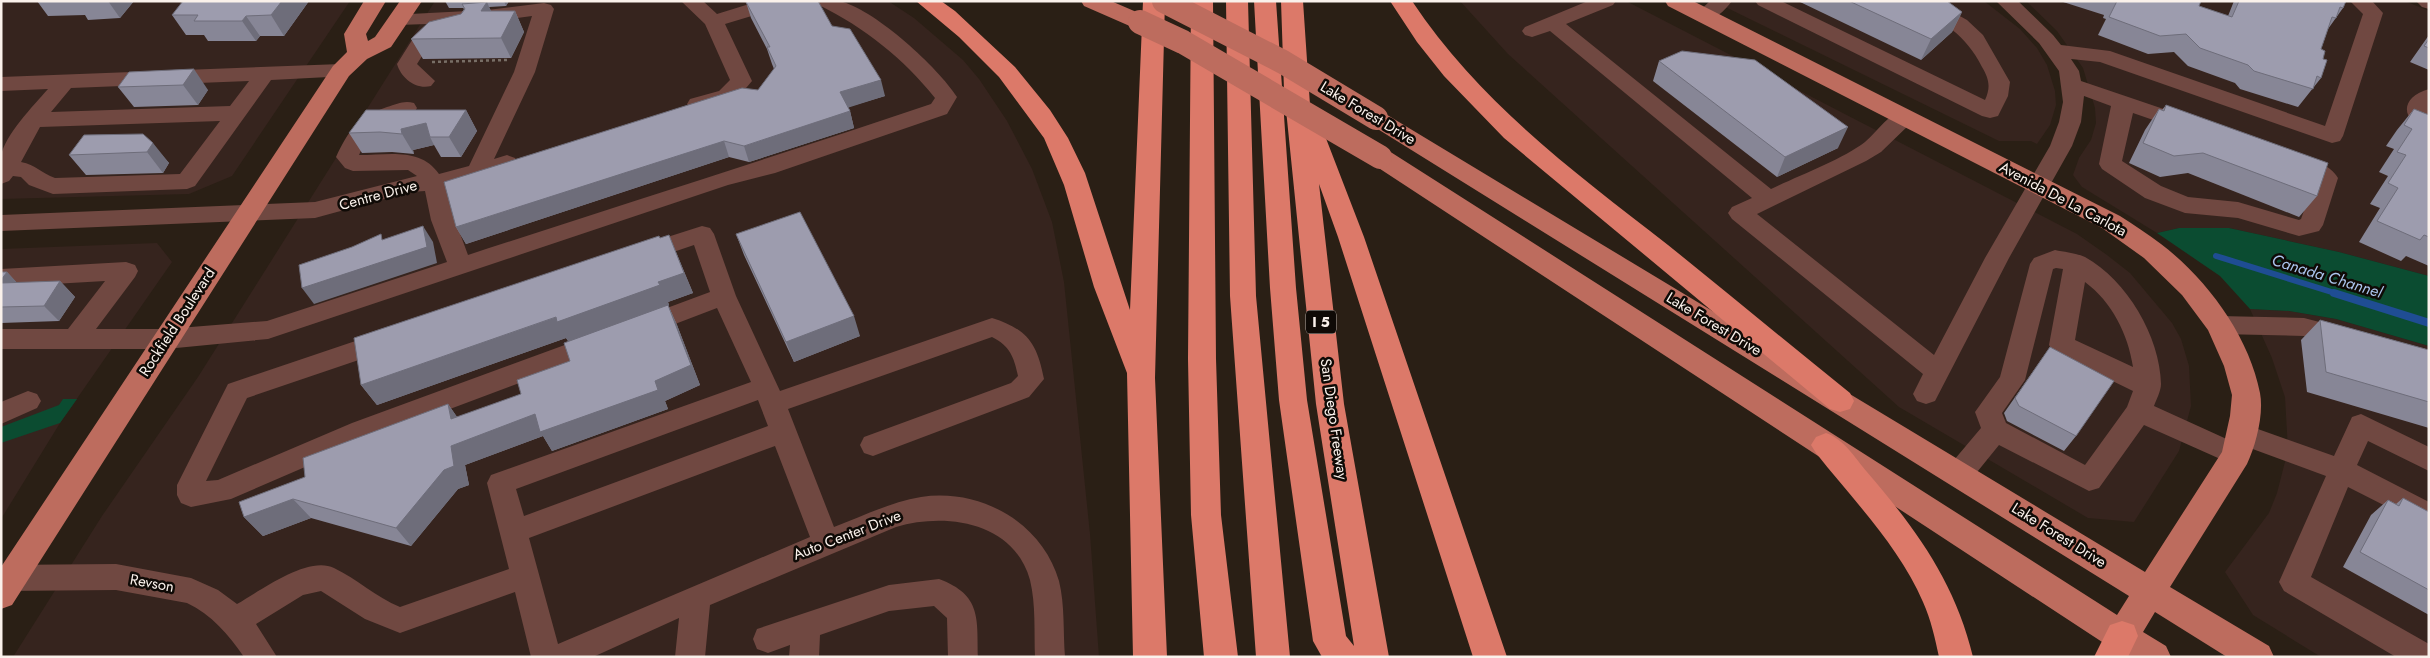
<svg xmlns="http://www.w3.org/2000/svg" width="2430" height="658" font-family="Jost,sans-serif">
	<style>
		.commercial { fill: #36241e }
		.green { fill: #0b4c31 }
		.lines { fill: none; stroke-linecap: round; stroke-linejoin: round }
		.stream-far1 { stroke: #1f4d93; stroke-width: 6 }
		.stream { stroke: #1f4d93; stroke-width: 8 }
		.path { stroke: #786e66; stroke-width: 2.5; stroke-dasharray: 3 3; stroke-linecap: butt }
		.minor { fill: #704841; fill-rule: evenodd }
		.major { fill: #bd6c5e; fill-rule: evenodd }
		.highway { fill: #dc7969; fill-rule: evenodd }
		.major-bridge { stroke: #bd6c5e; stroke-width: 24 }
		.wall { fill: #878696 }
		.shaded-wall { fill: #6e6d7a }
		.building { fill: #9d9cae; stroke: #6e6d7a }
		.labels { text-anchor: middle; dominant-baseline: central; stroke-width: 5; stroke-linejoin: round; paint-order: stroke }
		.shield { fill: #0f0a06; stroke: #b4aca6; stroke-width: 1 }
		.shield-label { font-size: 14px; font-weight: bold; fill: #faf1eb }
		.street-label { font-size: 15px; fill: #faf1eb; stroke: #0f0a06 }
		.water-label { font-size: 16px; font-style: italic; fill: #abc4ec; stroke: #0f0a06 }
	</style>
	<rect width="100%" height="100%" fill="#2a1f15"/>
	<path class="commercial" d="M1,1H350L232,176L189,194L1,199Z
		M435,1H888L914,18L963,60L979,79L1007,121L1032,169L1052,222L1064,282L1090,534L1099,657H13L102,516L198,377Z
		M1460,1H1626L2077,234L2107,255L2130,273L2172,323L2181,339L2189,366L2191,406L2179,451L2134,522L2088,518L1899,407L1508,54Z
		M1713,1H1984L2020,29L2037,48L2047,65L2055,91L2056,105L2050,125L2037,144L2031,141H1999Z
		M2026,1H2405L2429,11V276L2339,252L2229,228H2179L2157,233L2082,187L2073,175L2079,158L2091,140L2096,123L2095,108L2083,68L2057,31Z
		M157,243L172,262L60,423L1,519V249Z
		M2250,309L2289,311L2336,319L2429,346V657H2321L2253,615L2225,572L2269,513L2277,493L2288,450L2285,397L2272,358Z"/>
	<path class="green" d="M2179,228H2229L2339,252L2429,276V346L2336,319L2289,311L2250,309L2220,276L2157,233Z
		M63,399H77L60,423L1,443V427L59,405Z"/>
	<g class="lines">
		<path class="stream-far1" d="M2216,256L2338,294"/>
		<path class="stream" d="M2334,293L2429,323"/>
		<path class="path" d="M432,62L508,60"/>
		<path class="minor" d="M681,1H703L717,14L759,1H791L788,5L725,24L752,81L735,101L698,111L690,109L687,104L690,99L719,91L730,80L705,24Z
			M816,1C824,1 835,0 843,2C877,12 938,67 957,97L947,114L775,173L728,185L268,339L166,349H1V329H68L105,281L1,287V269L126,262L135,265L138,271L135,277L96,329H166L267,321L447,262L431,220L425,191L410,192L315,218L1,231V215L315,202L417,176L408,170L353,171L345,168L336,157C349,130 357,117 387,107C397,104 404,100 414,103L417,108L414,113C385,122 372,127 359,155C388,155 421,147 439,174L469,166L514,72L532,16L487,22L398,25L391,23L388,19L391,15L487,10L544,3L551,5L554,9L535,72L494,159L507,155L515,158L518,163L515,168L446,187L455,220L468,255C623,204 777,156 931,104L935,98C903,58 865,28 819,5Z
			M1588,1H1616L1613,5L1566,24L1771,189C1798,176 1843,159 1865,142C1880,130 1891,107 1912,112L1915,117L1912,122L1881,152L1866,161L1757,214L1934,355L1985,258L2050,146L2059,122L2063,102L2059,71L2039,43L1996,1H2018L2053,35L2061,45L2110,51L2325,126L2363,14L2350,1H2372L2383,13L2343,136L2340,141L2332,143L2100,62L2071,59L2079,71L2081,81L2196,120L2199,125L2196,130L2188,132L2133,113L2122,161L2161,186L2188,197L2238,202L2299,220L2301,219L2315,180C2305,172 2287,172 2281,161L2284,156C2301,151 2329,163 2338,178L2323,225L2319,231L2299,236L2238,218L2185,213L2145,198L2102,169L2099,164L2111,106L2084,96L2081,122L2072,146L2009,258L1935,401L1926,404L1917,401L1913,394L1923,374L1732,219L1728,213L1732,207L1752,198L1550,31L1532,37L1525,35L1522,31L1525,27Z
			M1710,1H1732C1724,12 1711,24 1697,20L1694,16Z
			M1755,1H1781L1985,100C1991,87 1989,79 1982,67C1966,35 1942,20 1910,5L1907,1H1933L1967,20L1983,35L2010,82L2008,96L1998,116L1990,118L1982,116L1758,5Z
			M2416,1H2429V9L2422,7Z
			M443,24L450,26L453,30L450,34L429,45L417,64L435,81L431,86C416,90 401,78 397,64L414,37Z
			M341,64L348,66L351,71L348,76L271,80L195,186L187,189L53,194L29,185L21,177L13,176L9,181L1,184C1,175 0,165 1,156C5,135 33,106 48,89L1,91V77ZM249,81L230,106L51,112L71,88ZM220,121L180,174L55,178C41,173 36,165 21,162L40,127Z
			M2429,89V129C2399,121 2400,97 2429,89Z
			M702,226L710,228L714,234L736,296L780,391L992,318C1027,329 1037,343 1044,379L1029,397L873,456L864,453L860,445L864,437L1011,383L1018,376C1014,357 1010,346 992,337L788,409L834,527C863,516 891,502 921,497C980,488 1042,522 1059,581C1065,605 1063,632 1065,657H1035C1034,632 1036,605 1030,580C1014,522 946,512 896,527L710,605L705,657H675L679,618L593,657H531L515,592L400,633L365,619L321,591L303,595L256,624L277,657H244C228,634 212,615 187,603L116,590L1,591V565L116,564L191,578L218,590L237,604C260,591 308,555 334,568C357,579 376,597 400,607L509,569L487,483L491,475L751,382L717,308L641,337L632,335L629,328L632,321L710,292L694,245L641,263L633,260L629,254L633,248ZM758,400L768,426L524,516L516,489ZM775,446L810,537L558,644L529,538Z
			M2055,250C2064,252 2076,253 2085,257C2127,280 2160,337 2161,384C2161,391 2156,400 2154,406L2231,441L2228,434L2232,426L2241,423L2334,456L2352,417L2361,414L2429,447V471L2368,441L2357,465L2429,502V528L2348,487L2311,577L2429,644V657H2396L2284,591L2279,582L2326,476L2239,444L2246,447L2250,455L2246,463L2236,466L2144,425L2099,488L2089,491L1999,445L1969,482L1959,485L1949,482L1945,474L1949,466L1981,428L1975,412L2000,377L2030,264L2034,258ZM2056,268L2063,269L2049,345L2053,352L2133,391L2127,407L2085,465L2006,423L2002,413L2025,380L2053,269ZM2085,282C2112,302 2128,334 2133,367L2075,340Z
			M2219,316L2304,318L2354,331L2358,338L2354,345L2345,348L2304,336L2219,334L2210,332L2207,325L2210,318Z
			M388,330L397,333L401,340L397,347L247,398L206,481L218,480L352,423L592,335L601,332L610,335L614,342L610,349L370,439L231,499L191,507L181,503L177,495V485L228,384Z
			M28,391L37,394L41,401L37,408L1,424V402Z
			M939,579C982,595 977,619 978,657H948L947,618L934,606L889,611L820,635L819,657H789L790,645L768,653L757,649L753,639L757,629L889,585Z"/>
		<path class="major" d="M364,1H386L366,34L368,41L375,37L400,1H422L391,47L367,59L349,76L12,605L1,609V567L333,66L347,52L344,34Z
			M1081,1H1111L1148,17L1151,22L1148,27L1140,29L1132,27L1084,6Z
			M1665,1H1693L2120,216C2134,225 2148,234 2161,244C2207,279 2249,336 2260,393C2264,414 2256,445 2247,464L2170,587L2269,646L2274,657H2227L2155,612L2143,632L2166,646L2171,657H2125L1371,163L1368,157L1371,151L1380,149L1389,151L2117,615L2129,596L1368,123L1364,118L1368,113L1376,110L1384,113L2145,572L2222,452L2230,416L2232,395L2224,366L2208,330L2182,295L2144,258L2102,228L1668,6Z"/>
		<path class="highway" d="M916,1H941L955,11L1015,67L1050,110L1068,138L1085,173L1130,310L1143,1H1165L1155,378L1167,657H1133L1127,373L1094,287L1064,185L1044,138L999,77L959,37Z
			M1191,1H1213L1216,359L1221,515L1238,657H1204L1191,515L1188,359Z
			M1226,1H1248L1256,296L1290,657H1256L1230,296Z
			M1254,1H1276L1296,288L1307,400L1346,636L1354,646L1316,404L1284,90L1281,1H1303L1311,120L1318,122L1322,128L1364,237L1507,657H1473L1338,237L1319,184L1344,404L1389,657H1322L1313,641L1279,400L1270,288Z
			M1390,1H1412C1480,103 1573,171 1668,245C1729,294 1789,344 1850,393L1854,401L1850,409L1840,412L1830,409L1504,138L1444,76L1417,42Z
			M1826,433C1844,439 1855,458 1867,472C1916,529 1955,582 1973,657H1939C1935,638 1931,620 1923,602C1899,546 1853,500 1816,453L1811,445L1816,437Z
			M2122,621L2134,625L2138,636L2128,657H2094L2110,625Z"/>
		<path class="major-bridge" d="M1164,1L1283,62L1376,118
			M1140,22L1183,42L1380,157"/>
	</g>
	<path class="wall" d="M37,1H134L120,18L88,20L85,15L48,16Z
		M309,1L284,36H260L256,41H208L204,35H186L172,15Z
		M445,1H509L506,6L489,7L491,11H515L524,32L511,58L423,59L411,39L461,14L464,9L463,8H449Z
		M1798,1H1947L1962,12L1952,32L1921,60Z
		M2060,1H2201L2199,6L2228,16L2234,1H2346L2343,8L2328,29L2321,49L2323,59L2321,78L2298,107L2240,89L2235,83L2188,66L2174,52L2148,54L2098,35L2106,19L2103,18L2104,15Z
		M746,2L832,26L885,96L848,107L850,111L854,128L749,162L729,157L466,244L456,227L758,90L774,69L772,64L767,49L751,18Z
		M2429,35V70L2410,62Z
		M1659,61L1838,148L1777,177L1653,81Z
		M129,72L208,90L198,105L134,107L118,87Z
		M2166,105L2317,196L2299,217L2188,173L2160,177L2129,163L2145,130L2159,109L2162,110Z
		M2414,109L2429,115V266L2406,256L2401,261L2359,242L2380,208L2370,204L2388,176L2379,172L2394,149L2386,146L2397,130Z
		M466,110L477,131L461,157H441L434,145L413,150L414,154L392,152L362,153L349,133Z
		M143,134L169,163L163,173L86,175L69,155Z
		M736,234L860,336L794,362L744,255Z
		M660,238L677,255L693,293L668,302L669,305H668L677,325L700,385L665,401L668,409L552,451L543,436L465,465L469,485L458,489L411,546L311,518L263,536L244,517L305,477L448,404L457,417L521,394L570,361L568,341L566,338L377,405L361,385Z
		M1,272H7L17,283L60,281L75,297L59,321L1,323Z
		M2320,320L2429,350V428L2307,392L2301,340Z
		M2050,347L2076,436L2064,451L2007,421L2004,413Z
		M2403,498L2429,512V615L2343,567L2371,515L2388,500L2396,504Z"/>
	<path class="shaded-wall" d="M108,1H134L120,18Z
		M282,1H309L284,36L271,15Z
		M504,1H509L506,6Z
		M487,2L496,23L481,11Z
		M515,11L524,32L511,58L501,38Z
		M1962,12L1952,32L1921,60L1931,39Z
		M246,16L260,36L256,41L242,21Z
		M194,69L208,90L198,105L183,85Z
		M881,80L885,96L844,109L840,92Z
		M466,110L477,131L461,157L449,137Z
		M850,111L854,128L749,162L744,146Z
		M426,123L430,137L434,145L413,150L414,154L402,134L401,129Z
		M1848,127L1838,148L1777,177L1785,157Z
		M724,141L729,157L466,244L456,227Z
		M153,143L169,163L163,173L147,152Z
		M423,226L433,242L437,263L314,304L302,288Z
		M669,235L693,293L668,302L669,305H668L677,325L700,385L665,401L668,409L552,451L543,436L465,465L469,485L458,489L411,546L396,528L451,446L535,414L658,390L569,342L566,338L377,405L361,385L658,282Z
		M7,272L22,288L1,286V280Z
		M60,281L75,297L59,321L44,306Z
		M854,316L860,336L794,362L786,342Z
		M448,404L462,424L451,419Z
		M293,499L311,518L263,536L244,517Z"/>
	<path class="building" d="M183,1H282L271,15L246,16L242,21H194L198,15H172Z
		M749,1H818L832,26L850,29L881,80L840,92L850,111L744,146L724,141L456,227L444,182L742,88L758,90L776,66L767,47H770L746,2Z
		M1849,1H1947L1962,12L1931,39Z
		M2117,1H2201L2199,6L2232,17L2239,1H2346L2343,8L2340,7L2336,18L2332,17L2321,49L2325,51L2323,59L2327,60L2321,78L2317,76L2313,89L2254,71L2248,65L2200,48L2186,34L2160,36L2109,17Z
		M487,2L481,11H515L501,38L411,39L429,22L461,14L465,9L462,4Z
		M2429,39V48L2424,46Z
		M1682,51L1755,60L1848,127L1785,157L1659,61Z
		M194,69L183,85L118,87L129,72Z
		M2166,105L2328,163L2317,196L2203,153L2174,156L2143,143L2159,109L2164,111Z
		M2414,109L2429,115V237L2424,235L2420,240L2377,221L2398,188L2388,183L2406,155L2397,152L2412,129L2404,125Z
		M366,110H466L449,137H430L426,123L401,129L402,134L380,132L349,133Z
		M143,134L153,143L147,152L69,155L84,135Z
		M800,212L854,316L786,342L736,234Z
		M423,226L427,247L302,288L299,265L352,247L381,234L382,240Z
		M669,235L684,273L658,282L660,285L557,322L556,317L361,385L354,338L659,236L660,238Z
		M1,272H7L1,280Z
		M60,281L44,306L1,307V283Z
		M668,305L691,365L655,381L658,390L540,432L535,414L451,446L454,466L444,470L396,528L293,499L244,517L239,502L305,477L303,458L448,404L451,419L521,394L517,380L570,361L564,343Z
		M2320,320L2429,350V402L2326,372Z
		M2050,347L2114,381L2076,436L2019,406L2015,398Z
		M2403,498L2429,512V590L2360,552L2388,500L2399,506Z"/>
	<g class="labels">
		<rect class="shield" x="1306" y="310.5" width="30" height="23" rx="4"/>
		<g class="shield-label">
			<text x="1321" y="322">I 5</text>
		</g>
		<g class="street-label">
			<text transform="translate(1368 113) rotate(31)">Lake Forest Drive</text>
			<text transform="translate(378 195) rotate(-15)">Centre Drive</text>
			<text transform="translate(2063 199) rotate(28)">Avenida De La Carlota</text>
			<text transform="translate(177 322) rotate(-57)">Rockfield Boulevard</text>
			<text transform="translate(1714 324) rotate(31)">Lake Forest Drive</text>
			<text transform="translate(1334 419) rotate(82)">San Diego Freeway</text>
			<text transform="translate(847 535) rotate(-21)">Auto Center Drive</text>
			<text transform="translate(2059 535) rotate(32)">Lake Forest Drive</text>
			<text transform="translate(152 583) rotate(10)">Revson</text>
		</g>
		<g class="water-label">
			<text transform="translate(2327 276) rotate(17)">Canada Channel</text>
		</g>
	</g>
	<rect width="2430" height="658" fill="none" stroke="#faf1eb" stroke-width="5"/>
</svg>
